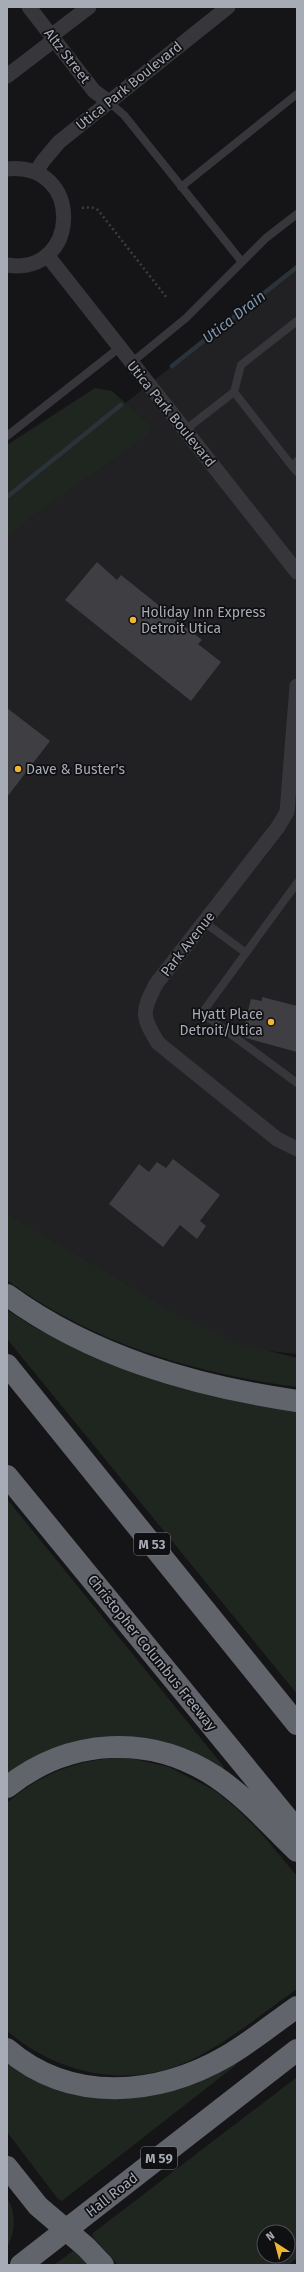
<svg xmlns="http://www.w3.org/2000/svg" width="304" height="2272" font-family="'Fira Sans',sans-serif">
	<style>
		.built { fill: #212023 }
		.green { fill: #1f2620; fill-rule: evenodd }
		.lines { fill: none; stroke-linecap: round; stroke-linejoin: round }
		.stream { stroke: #2b333a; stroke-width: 4.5 }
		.building { fill: #3f3f43 }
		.path { stroke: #3c3d42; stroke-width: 2.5; stroke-dasharray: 2 3; stroke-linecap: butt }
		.lane { stroke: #36363b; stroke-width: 8 }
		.street { stroke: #36363b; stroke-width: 15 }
		.highway { stroke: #62646c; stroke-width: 22 }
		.poi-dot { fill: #efb633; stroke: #100f11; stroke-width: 1.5 }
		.labels { text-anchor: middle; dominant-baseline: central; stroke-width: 3.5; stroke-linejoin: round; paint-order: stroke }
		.shield { fill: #100f11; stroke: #797c84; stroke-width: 1 }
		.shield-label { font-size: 13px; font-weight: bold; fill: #a6abb6 }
		.street-label { font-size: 14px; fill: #a6abb6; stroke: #100f11 }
		.poi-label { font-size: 14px; fill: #a6abb6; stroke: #100f11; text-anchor: start }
		.water-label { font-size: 15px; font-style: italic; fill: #7e98b1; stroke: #100f11 }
	</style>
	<rect width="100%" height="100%" fill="#151416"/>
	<path class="built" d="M297,267V1354L239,1348L7,1257V497Z"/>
	<path class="green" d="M95,388L112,391L151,426L148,435L29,518L7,538V445Z
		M7,1214L178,1315L237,1343L297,1358V1387C193,1373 92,1343 7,1280Z
		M7,1310L32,1326L85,1353L297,1409V1694L7,1339Z
		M7,1499L224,1767L219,1770L106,1737L83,1740L62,1746L7,1776Z
		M125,1757L169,1767L214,1790L235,1807L261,1833L297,1876V1989C264,2012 232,2039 197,2057C133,2091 60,2076 7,2031V1803C40,1773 81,1759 125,1757Z
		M7,2060L70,2091L232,2060L236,2065L62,2201L58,2199L7,2132Z
		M297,2077V2258L288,2265H118L92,2236L93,2233ZM264,2232H288V2256H264Z
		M7,2198C17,2213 15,2233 7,2248Z
		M74,2250L89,2265H54Z"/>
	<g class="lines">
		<path class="stream" d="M172,366L297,267
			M7,497L121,405"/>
	</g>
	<path class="building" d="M97,562L117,580L121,575L202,640L198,644L221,662L191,701L65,600Z
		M7,708L50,741L7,797Z
		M262,997L297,1006V1052L246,1038L242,1035L251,999L262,1001Z
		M173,1159L220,1195L200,1221L206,1226L197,1239L180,1225L163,1247L109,1204L139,1164L149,1172L157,1162L166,1168Z"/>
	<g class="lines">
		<path class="path" d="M82,208L91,207L98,210L167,298"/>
		<path class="lane" d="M109,102L124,115L242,262
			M181,187L297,94
			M131,363L186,318L266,238L297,214
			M234,392L241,365L297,321
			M185,430L234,392L292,466L297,461
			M7,436L119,348
			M292,466L297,472
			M297,883L202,1013L297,1083
			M204,922L246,953"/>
		<path class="street" d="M29,7L94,91L109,102
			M51,36L89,7
			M7,76L54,40
			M7,169C85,161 80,277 7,265
			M36,172L43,161L59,142L228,7
			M47,255L297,572
			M297,686L287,812L278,827L156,984C141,1013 142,1016 158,1043L277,1139L297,1149"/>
		<path class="highway" d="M7,1295C92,1357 195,1386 297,1401
			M7,1365L297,1724
			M7,1476L297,1830
			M7,1787C69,1738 150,1733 216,1777C246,1797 271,1826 297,1851
			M7,2049C71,2104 158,2096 227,2056C251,2042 274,2023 297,2007
			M7,2167L38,2206L86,2247L103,2265
			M21,2265L297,2050"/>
	</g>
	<g class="poi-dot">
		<circle cx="133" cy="620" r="4"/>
		<circle cx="18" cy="769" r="4"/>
		<circle cx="271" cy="1022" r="4"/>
	</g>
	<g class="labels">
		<g class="shield">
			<rect x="134" y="1533" width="36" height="22" rx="3"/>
			<rect x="141" y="2147" width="36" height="22" rx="3"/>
		</g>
		<g class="shield-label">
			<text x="152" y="1544">M 53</text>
			<text x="159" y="2158">M 59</text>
		</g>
		<g class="street-label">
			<text transform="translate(67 56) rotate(52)">Altz Street</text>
			<text transform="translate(129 86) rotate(-39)">Utica Park Boulevard</text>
			<text transform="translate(171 414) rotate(51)">Utica Park Boulevard</text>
			<text transform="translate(188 944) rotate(-52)">Park Avenue</text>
			<text transform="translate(152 1653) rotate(51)">Christopher Columbus Freeway</text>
			<text transform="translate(112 2195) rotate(-38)">Hall Road</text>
		</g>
		<g class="poi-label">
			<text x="141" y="612">Holiday Inn Express<tspan x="141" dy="16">Detroit Utica</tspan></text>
			<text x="26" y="769">Dave &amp; Buster's</text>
			<text x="263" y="1014" text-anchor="end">Hyatt Place<tspan x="263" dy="16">Detroit/Utica</tspan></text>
		</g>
		<g class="water-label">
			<text transform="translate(234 317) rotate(-38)">Utica Drain</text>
		</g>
	</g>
	<rect width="304" height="2272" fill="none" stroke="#a6abb6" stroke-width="16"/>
	<g transform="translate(276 2244) rotate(324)"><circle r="19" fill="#100f11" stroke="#4c4d53"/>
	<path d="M0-3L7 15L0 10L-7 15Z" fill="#efb633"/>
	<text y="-6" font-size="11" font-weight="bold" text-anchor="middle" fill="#a6abb6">N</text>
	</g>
</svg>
